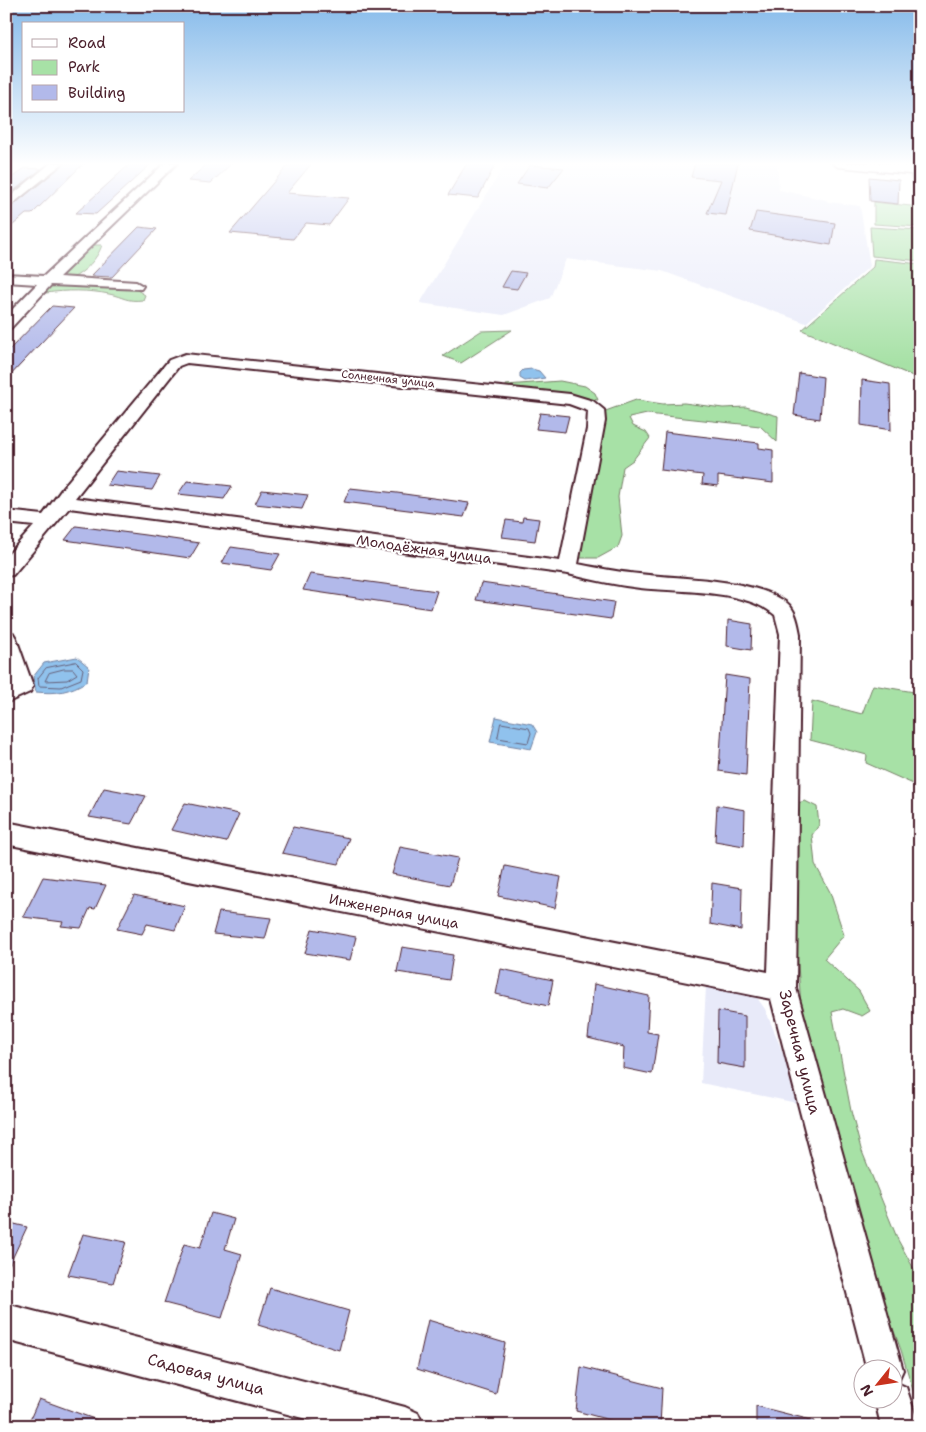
<svg xmlns="http://www.w3.org/2000/svg" width="926" height="1432" font-family="'Shantell Sans',sans-serif">
	<style>
		.built { fill: #e8eaf9 }
		.green { fill: #a7e1a6; stroke: #788068 }
		.water { fill: #90c2ed; stroke: #74819f }
		.lines { fill: none; stroke-linecap: round; stroke-linejoin: round }
		.shore { stroke: #666079; stroke-width: 1 }
		.building { fill: #b2b9ea; stroke: #4a1f2b }
		.minor-casing { stroke: #4a1f2b; stroke-width: 4 }
		.primary-casing { stroke: #4a1f2b; stroke-width: 3 }
		.minor { fill: #fff; fill-rule: evenodd }
		.primary { fill: #fff; fill-rule: evenodd }
		.labels { text-anchor: middle; dominant-baseline: central; stroke-width: 4.5; stroke-linejoin: round; paint-order: stroke }
		.far-street-label { font-size: 11px; fill: #4a1f2b; stroke: #fff }
		.street-label { font-size: 14px; fill: #4a1f2b; stroke: #fff }
		.near-street-label { font-size: 16px; fill: #4a1f2b; stroke: #fff }
	</style>
	<rect width="100%" height="100%" fill="#fff"/>
	<filter id="ink" filterUnits="userSpaceOnUse"><feTurbulence type="fractalNoise" baseFrequency=".02" numOctaves="2"/><feDisplacementMap in="SourceGraphic" scale="10" xChannelSelector="R" yChannelSelector="G"/><feConvolveMatrix kernelMatrix="1 2 1 2 8 2 1 2 1" color-interpolation-filters="sRGB"/></filter>
	<g filter="url(#ink)">
		<path class="built" d="M506,163H777L779,190L826,200L828,202L860,206L870,266L806,323L662,271L566,259L550,298L504,315L420,303Z
			M706,986L755,995L765,1009L794,1080L797,1103L701,1083Z"/>
		<path class="green" d="M874,202L920,207V227L874,224Z
			M870,227L920,230V261L872,256Z
			M91,245H102C98,258 84,273 72,278L60,276Z
			M874,259L920,264V379L802,330L873,267Z
			M50,283L132,287L145,295L143,300C126,302 124,297 109,294C89,290 66,290 46,293Z
			M512,330L461,363L443,356L481,331Z
			M560,381L585,386L595,393L598,400L506,388V385Z
			M636,400L663,404L684,403L723,408L746,407L778,416L777,442L760,426L647,414L629,418L633,426L646,432L650,438L633,460L623,467L618,497L622,536L618,547L598,558H575L600,413Z
			M873,685L920,693V787L866,763L867,755L810,740L812,701L862,714Z
			M805,801L817,807L819,825L812,835L815,864L830,892L844,935L824,959L859,991L870,1011L862,1016L843,1009L832,1012L851,1111L861,1149L898,1240L920,1280V1414L901,1350L873,1275L802,1018L796,939L794,804Z"/>
		<path class="water" d="M532,369L539,371L545,378L525,381L520,378V373L523,370Z
			M77,657L89,667L87,681C70,692 56,694 36,692L33,677L44,663Z
			M496,717L532,724L537,732L531,749L490,742Z"/>
		<g class="lines">
			<path class="shore" d="M76,662L83,669L81,679L61,687L39,686L38,678L46,668Z
				M64,669H73L77,674L67,680L45,681L49,673Z
				M501,723L529,728L531,733L528,743L498,738Z"/>
		</g>
		<path class="building" d="M65,163H84L32,214H26L6,231V211Z
			M131,163H152L96,214L76,213Z
			M208,163H232L211,183L188,181Z
			M290,163H312L287,193L349,198L329,225L306,223L293,239L230,233Z
			M467,163H496L478,198L448,195Z
			M695,163H738L726,215L707,213L721,180L691,177Z
			M530,165L564,168L548,188L517,184Z
			M25,168L41,169L6,197V182Z
			M869,177L899,180L898,204L870,201Z
			M756,212L835,223L831,245L750,231Z
			M139,227L157,229L112,277L91,276Z
			M511,271L526,273L517,289L502,287Z
			M52,306L74,308L6,380V353Z
			M799,373L823,377L820,419L794,415Z
			M862,380L890,384L891,430L861,425Z
			M540,413L569,416L565,432L536,429Z
			M665,432L759,443V448L773,450V483L718,476V486L702,484L703,475L661,470Z
			M116,471L160,476L152,490L107,485Z
			M187,481L232,486L224,499L178,494Z
			M350,488L397,493L469,503L464,517L344,502Z
			M262,490L308,495L302,509L255,504Z
			M523,517L539,519L535,541L502,537L506,520L522,522Z
			M76,526L145,535L199,543L190,558L65,540Z
			M231,547L280,554L271,570L222,563Z
			M310,574L377,583L437,591L431,609L303,590Z
			M481,583L614,602L611,619L476,600Z
			M728,620L752,624L751,650L727,646Z
			M725,675L750,679L746,775L719,771Z
			M104,788L146,796L131,824L89,817Z
			M185,803L239,814L226,842L171,830Z
			M717,805L745,810L744,846L715,841Z
			M293,827L349,838L339,864L282,853Z
			M400,847L458,858L450,885L392,874Z
			M505,866L561,877L555,908L498,896Z
			M43,877L106,885L95,909L90,908L81,928L61,926L63,922L23,917Z
			M712,883L742,888L741,930L710,924Z
			M134,895L185,906L175,930L147,924L142,934L117,929Z
			M219,912L271,918L265,939L213,934Z
			M312,929L356,937L350,960L305,953Z
			M402,947L453,955L449,980L397,972Z
			M501,969L553,980L548,1006L496,994Z
			M594,984L649,996L647,1032L658,1034L652,1074L623,1068L624,1047L588,1038Z
			M718,1011L745,1016V1068L717,1063Z
			M211,1213L234,1219L225,1249L242,1254L222,1318L164,1303L184,1244L200,1248Z
			M6,1222L27,1227L6,1272Z
			M83,1234L126,1242L113,1283L68,1275Z
			M270,1288L349,1311L339,1350L258,1325Z
			M428,1320L505,1343L496,1394L417,1369Z
			M581,1367L662,1388L660,1426H632L576,1411Z
			M39,1399L108,1424L107,1426H27Z
			M756,1406L815,1421L814,1426H756Z"/>
		<g class="lines">
			<defs>
				<path id="minor" d="M51,163H63L6,209V200Z
					M165,163H177L59,277L136,282L143,286L141,289L51,285L11,328L6,329V316L37,284L6,282V274L44,276Z
					M917,168H920V187L914,184L911,171Z
					M185,354L570,394L593,401L604,410L605,421L578,564C598,568 618,572 639,574C680,579 754,578 787,603C796,610 798,624 800,634L796,988L903,1370L897,1383L906,1387L919,1426H881L875,1400H894V1370H867L771,999L6,844V822L768,972L780,634L775,615C744,589 679,592 640,588C616,585 592,580 568,574L69,508L13,575L6,576V557L34,526L6,523V511L43,515L65,485L169,360ZM187,363L569,404L588,411L587,429L560,561L75,498L179,366Z
					M6,631L13,633L16,638L33,686L30,692L6,703V685L10,683L6,671Z
					M6,1304L405,1407L418,1413L424,1426H333L6,1340Z"/>
				<path id="primary" d="M832,163H882L920,167V175L838,167Z"/>
			</defs>
			<use href="#minor" class="minor-casing"/>
			<use href="#primary" class="primary-casing"/>
			<use href="#minor" class="minor"/>
			<use href="#primary" class="primary"/>
		</g>
	</g>
	<linearGradient id="sky" x2="0" y2="1"><stop stop-color="#85baea"/><stop offset="0.45" stop-color="#fff"/><stop offset="1" stop-color="#fff" stop-opacity="0"/></linearGradient>
	<rect width="926" height="364" fill="url(#sky)"/>
	<g class="labels">
		<g class="far-street-label">
			<text transform="translate(388 379) rotate(6)">Солнечная улица</text>
		</g>
		<g class="street-label">
			<text transform="translate(424 549) rotate(8)">Молодёжная улица</text>
			<text transform="translate(394 911) rotate(11)">Инженерная улица</text>
		</g>
		<g class="near-street-label">
			<text transform="translate(800 1052) rotate(76)">Заречная улица</text>
			<text transform="translate(206 1374) rotate(15)">Садовая улица</text>
		</g>
	</g>
	<rect width="926" height="1432" fill="none" stroke="#fff" stroke-width="25"/>
	<rect x="12" y="12" width="901" height="1407" fill="none" stroke="#4a1f2b" stroke-width="2" filter="url(#ink)"/>
	<rect x="22" y="22" width="162" height="90" fill="#ffffff" stroke="#b7a5aa"/>
	<rect x="32" y="39" width="25" height="8" fill="#ffffff" stroke="#b7a5aa"/>
	<text x="68" y="48" font-size="15" fill="#4a1f2b">Road</text>
	<rect x="32" y="60" width="25" height="15" fill="#a7e1a6" stroke="#b7a5aa"/>
	<text x="68" y="72" font-size="15" fill="#4a1f2b">Park</text>
	<rect x="32" y="85" width="25" height="15" fill="#b2b9ea" stroke="#b7a5aa"/>
	<text x="68" y="98" font-size="15" fill="#4a1f2b">Building</text>
	<g transform="translate(878 1384) rotate(240)"><circle r="24" fill="#ffffff" stroke="#b7a5aa"/>
	<path d="M0-4L9 19L0 12L-9 19Z" fill="#c8321e"/>
	<text y="-8" font-size="14" font-weight="bold" text-anchor="middle" fill="#4a1f2b">N</text>
	</g>
</svg>
